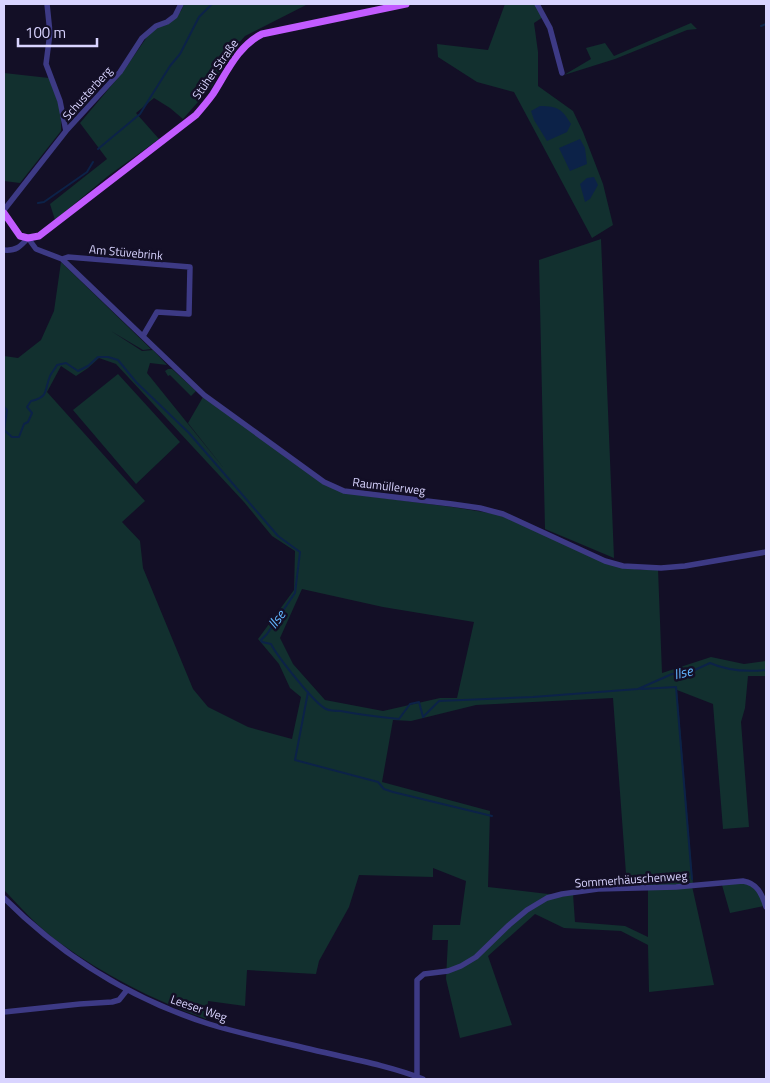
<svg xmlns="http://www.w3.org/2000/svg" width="770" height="1083" font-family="'Titillium Web',sans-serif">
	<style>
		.green { fill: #12302f; fill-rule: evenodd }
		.water { fill: #0c2248 }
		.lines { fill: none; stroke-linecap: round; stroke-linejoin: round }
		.stream { stroke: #0c2248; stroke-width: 2 }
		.minor { stroke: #3d3a85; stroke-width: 5.5 }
		.major { stroke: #c25bff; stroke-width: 7 }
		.labels { text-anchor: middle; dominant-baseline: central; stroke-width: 5; stroke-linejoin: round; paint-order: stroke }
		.street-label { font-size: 12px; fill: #d9d4ff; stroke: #130f26 }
		.water-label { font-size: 14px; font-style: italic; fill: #62b6ff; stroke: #130f26 }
	</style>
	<rect width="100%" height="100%" fill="#130f26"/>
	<path class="green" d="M184,4H308L245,36L232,51L212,86L183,119L170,108L154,98L136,113L159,139L108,176L55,220L50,204L107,159L80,123L122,73L149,34L181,11Z
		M505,4H535L543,17L534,23L538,52V86L573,111L583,132L603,184L613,225L592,238L514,92L477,82L438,57L437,44L488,50Z
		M691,23L697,29L687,30L615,59L564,75L591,59L586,48L605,43L614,56Z
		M4,73L49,78L58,102L61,114V131L20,183L4,181Z
		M601,239L614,558L545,529L539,260Z
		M61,262L151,349L143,350L111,331L142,351L153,350L167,365L150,363L147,373L226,471L188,423L203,397L344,493L452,507L496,514L519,523L605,563L640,570L658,569L662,673L711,657L744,664L766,661V676H748L745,708L741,722L749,827L723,829L713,704L677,690L693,884L627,887L613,698L476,705L411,721L393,720L382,782L490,811L488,887L548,894H573L575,922L625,926L648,937V890L692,886L714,985L649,992L648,945L621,931L564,928L535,914L488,956L512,1025L460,1038L446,979L448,940H432L433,925H460L466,881L433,868V877L359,875L349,907L319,961L316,974L247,970L245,1006L208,1001L206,1019C155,1001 104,975 60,943C39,928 21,908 4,890V356L18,358L41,340L54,311ZM99,358L116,364L244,502L272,536L295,551L294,590L258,639L279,664L290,688L301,697L292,739L248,727L208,707L193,689L143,568L140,541L122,522L145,501L47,392L61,366L76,376L88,368ZM302,589L383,607L474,622L457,698H440L383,711L325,700L293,664L280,638Z
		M168,369H172L196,391L191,396L170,375L168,376L165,371Z
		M118,374L180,442L136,484L73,410Z
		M743,882C755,886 760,895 764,906L730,913L722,885Z"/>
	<path class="water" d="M540,106C558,106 562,109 571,124L567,132L547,141L534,120L531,111Z
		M580,139L585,148L587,164L570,171L559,148Z
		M594,177L598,185L590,199L585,202L580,184L587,178Z"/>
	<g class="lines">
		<path class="stream" d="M761,26L766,24
			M98,149L140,114L170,66L180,54L199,17L212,4
			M38,203L44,202L87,172L93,162
			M4,407L7,410L4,430L12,437H19L24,424L28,422L32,413L27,407L31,401C49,397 44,391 50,376C52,372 55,369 57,365L66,363L78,371L88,366L98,357H108L118,360L136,382L189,433L278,536L300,552L295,593L267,634L261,640L262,642L271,644C277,656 314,703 326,709C330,711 337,711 341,711C360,715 379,717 399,719L410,704L419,702L423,717L439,701L533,697L638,689L672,674H686L710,663C728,671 746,672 766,670
			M641,689L676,687L692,879
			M308,692L295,760L378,782L384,789L393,792L492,816"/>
		<path class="minor" d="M47,4L50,33L46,64L60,101L66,131
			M537,4L550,28L562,73
			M4,210L66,131L120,72L142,38L156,26L167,22L175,16L181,4
			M4,250C16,251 20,247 28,238L36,249L62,259L204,395L324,482L344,491L452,504L480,508L503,514L605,561L623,566L661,568L685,566L766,552
			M62,259L68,257L190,267L189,314L157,312L143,336
			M4,898C62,956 131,999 209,1024C241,1034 273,1040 305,1048C342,1057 388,1065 423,1079
			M4,1012L80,1004L112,1002L119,1000L127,990
			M417,1077V980L424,974L448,971L461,966L476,957L509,925L527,910L547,898L562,894L598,889L676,887L743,881C757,883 762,894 766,907"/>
		<path class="major" d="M4,213L20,236L28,238L39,236L196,115C202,108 208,101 213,94C227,72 238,46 262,34L406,4"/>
	</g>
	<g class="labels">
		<g class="street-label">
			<text transform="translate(215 69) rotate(-55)">Stüher Straße</text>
			<text transform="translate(87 93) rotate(-48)">Schusterberg</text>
			<text transform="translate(126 252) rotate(5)">Am Stüvebrink</text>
			<text transform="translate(389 486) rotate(7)">Raumüllerweg</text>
			<text transform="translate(631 879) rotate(-4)">Sommerhäuschenweg</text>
			<text transform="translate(199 1008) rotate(19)">Leeser Weg</text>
		</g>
		<g class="water-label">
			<text transform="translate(276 619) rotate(-54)">Ilse</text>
			<text transform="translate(683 672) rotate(-14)">Ilse</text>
		</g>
	</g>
	<rect width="770" height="1083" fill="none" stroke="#d9d4ff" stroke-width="10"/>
	<path d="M18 38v8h79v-8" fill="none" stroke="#d9d4ff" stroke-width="2.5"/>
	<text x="25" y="38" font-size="15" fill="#d9d4ff" stroke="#130f26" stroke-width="4" paint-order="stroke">100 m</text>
</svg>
